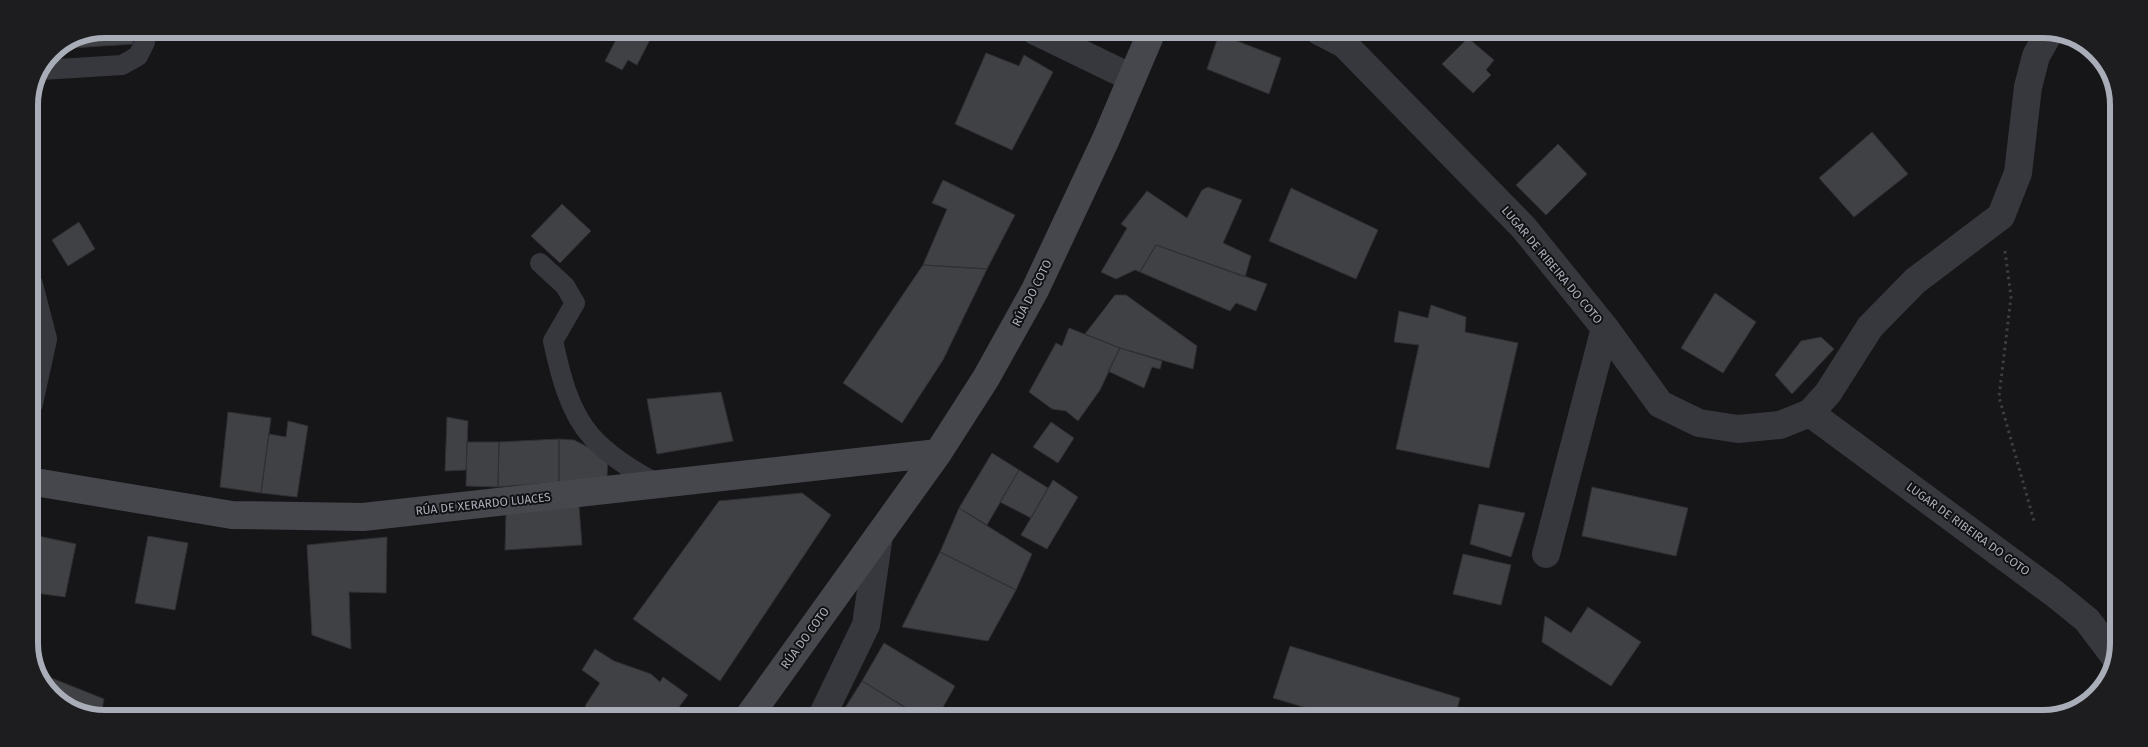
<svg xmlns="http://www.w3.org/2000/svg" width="2148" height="747" font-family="'Fira Sans',sans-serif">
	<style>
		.building { fill: #404145; stroke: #303034 }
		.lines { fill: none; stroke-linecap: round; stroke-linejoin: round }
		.path { stroke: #3d3f44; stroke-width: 3; stroke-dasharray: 2.5 4; stroke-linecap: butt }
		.lane { stroke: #37383d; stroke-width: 20 }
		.street { stroke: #37383d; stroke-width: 28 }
		.secondary { stroke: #45474d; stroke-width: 28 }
		.labels { text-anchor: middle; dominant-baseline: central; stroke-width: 4; stroke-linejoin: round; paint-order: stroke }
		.street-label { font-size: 12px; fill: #a8adb8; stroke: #111113 }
		.rim { fill: none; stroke: #a8adb8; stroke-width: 6 }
	</style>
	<rect width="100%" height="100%" fill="#161618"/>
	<path class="building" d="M105,29H133V44L57,49Z
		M621,30H655L637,65L628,60L622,70L605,61Z
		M1219,34L1281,58L1269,94L1207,69Z
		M1468,38L1494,60L1486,70L1491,75L1473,93L1442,64Z
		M986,53L1019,66L1024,55L1053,72L1012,150L955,124Z
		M1872,132L1908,174L1854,217L1819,178Z
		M1558,144L1587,174L1546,215L1516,185Z
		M943,180L1015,215L987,269L923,265L947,209L932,203Z
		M1208,187L1242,200L1223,243L1251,256L1245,277L1156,245L1140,272L1135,270L1116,279L1101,272L1127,228L1121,224L1147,191L1187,218L1202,190Z
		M1291,188L1378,230L1356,279L1269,241Z
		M562,204L591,231L560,263L531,236Z
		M79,222L95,249L68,266L52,240Z
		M1156,245L1267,284L1256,311L1236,303L1230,311L1140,272Z
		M923,265L987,269L943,360L902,423L843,383Z
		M1715,293L1756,322L1723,373L1681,348Z
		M1115,295H1126L1197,346L1193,369L1120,348L1085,334Z
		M1431,305L1466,317L1465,332L1518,343L1489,468L1396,449L1419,345L1394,342L1399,311L1428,318Z
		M1069,328L1120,348L1100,390L1078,421L1066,411L1052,409L1029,392L1056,343L1062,346Z
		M1821,337L1834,349L1792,394L1775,375L1801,341Z
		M1120,348L1162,361L1160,369L1152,367L1144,388L1108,371Z
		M721,392L733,441L657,454L647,399Z
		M228,412L271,418L261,493L220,487Z
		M447,417L468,421L466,470L445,471Z
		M288,421L308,426L297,497L261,493L269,434L286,437Z
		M1051,422L1074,438L1058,463L1033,447Z
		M559,439L574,440L608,457L607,477L559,482Z
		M559,439V482L498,487L499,442Z
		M467,442H499L498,487L466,486Z
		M992,453L1019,470L987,525L959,508Z
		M1019,470L1048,488L1031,518L1000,502Z
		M1053,480L1078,497L1047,549L1021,535Z
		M1592,487L1688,508L1676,556L1582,536Z
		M802,493L831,515L720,681L633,619L719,501Z
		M1479,504L1525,513L1511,557L1470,544Z
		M579,506L582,545L505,550L506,513Z
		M959,508L1032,554L1016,590L940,552Z
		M29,534L76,544L65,597L29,592Z
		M148,536L188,543L175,610L135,603Z
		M387,537L386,593L349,592L351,649L312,635L307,545Z
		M940,552L1016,590L988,641L902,627Z
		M1463,554L1511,565L1501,605L1453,594Z
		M1588,607L1641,642L1611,686L1542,642L1545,616L1571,633Z
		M884,643L955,686L938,716H920L862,681Z
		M1290,646L1460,698L1455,717H1337L1273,698Z
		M595,649L614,661L651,674L660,682L663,677L688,695L673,715H597L585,706L600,683L582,670Z
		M39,673L104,699L101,714H81L45,689Z
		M862,681L912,712L909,716H852L843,711Z"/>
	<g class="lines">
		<path class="path" d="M2005,251L2011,297L1999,397L2034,521"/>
		<path class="lane" d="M42,70L122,65L138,56L145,42V29
			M540,263L565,286L575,303L553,341C560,373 569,412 592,437C610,457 635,472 658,484"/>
		<path class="street" d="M1035,31L1132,78
			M1319,31L1344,44L1524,228L1605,328L1660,404L1699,423L1738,429L1780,425L1810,413L2055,594L2087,620L2115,657
			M29,285L43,339L29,403
			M1810,413L1828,393L1870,327L1915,281L2001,216L2018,173L2028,87L2036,56L2049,33
			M1546,554L1605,328
			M822,716L866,625L879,535"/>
		<path class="secondary" d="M29,481L232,515L363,517L938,453
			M749,716L938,453L986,378L1035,290L1106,139L1152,31"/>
	</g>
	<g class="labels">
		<g class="street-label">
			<text transform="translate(1552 265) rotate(50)">LUGAR DE RIBEIRA DO COTO</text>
			<text transform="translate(1032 293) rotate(-63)">RÚA DO COTO</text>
			<text transform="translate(483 504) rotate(-6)">RÚA DE XERARDO LUACES</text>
			<text transform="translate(1968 529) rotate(36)">LUGAR DE RIBEIRA DO COTO</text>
			<text transform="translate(805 638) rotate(-54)">RÚA DO COTO</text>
		</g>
	</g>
	<path d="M0 0H2148V747H0ZM105 38H2043A67 67 0 0 1 2110 105V643A67 67 0 0 1 2043 710H105A67 67 0 0 1 38 643V105A67 67 0 0 1 105 38Z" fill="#1d1d20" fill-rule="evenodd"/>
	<path class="rim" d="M105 38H2043A67 67 0 0 1 2110 105V643A67 67 0 0 1 2043 710H105A67 67 0 0 1 38 643V105A67 67 0 0 1 105 38Z"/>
</svg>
